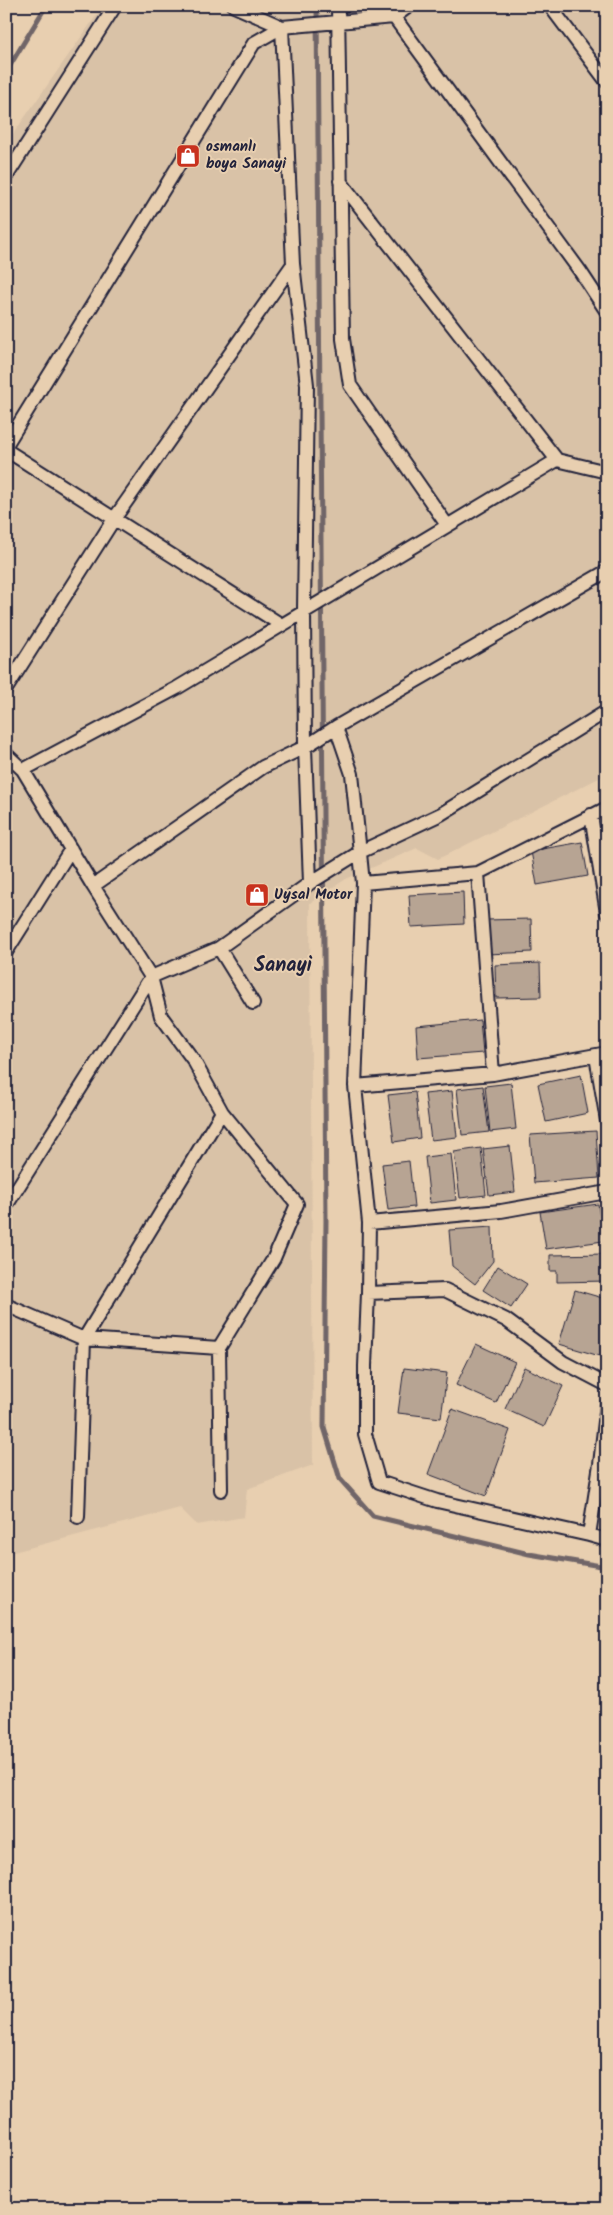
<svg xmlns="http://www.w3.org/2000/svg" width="613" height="2215" font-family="Kalam,sans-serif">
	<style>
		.built { fill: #d9c2a7 }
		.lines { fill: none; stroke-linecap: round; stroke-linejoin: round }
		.stream { stroke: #6f6568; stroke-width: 5 }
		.building { fill: #b7a493; stroke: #22223b }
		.minor-casing { stroke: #22223b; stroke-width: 16 }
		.minor { stroke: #e8cfb0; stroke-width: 12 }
		.labels { text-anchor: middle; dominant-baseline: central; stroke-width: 4; stroke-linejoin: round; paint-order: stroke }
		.poi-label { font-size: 15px; font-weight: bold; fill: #22223b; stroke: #e8cfb0; text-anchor: start }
		.district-label { font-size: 20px; font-weight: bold; fill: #22223b; stroke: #e8cfb0 }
	</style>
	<rect width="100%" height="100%" fill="#e8cfb0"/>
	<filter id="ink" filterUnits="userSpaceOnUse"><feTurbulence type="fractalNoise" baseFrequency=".02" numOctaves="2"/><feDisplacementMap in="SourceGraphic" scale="10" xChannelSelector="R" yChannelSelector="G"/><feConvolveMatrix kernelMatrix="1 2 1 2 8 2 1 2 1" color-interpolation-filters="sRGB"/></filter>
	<g filter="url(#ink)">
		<path class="built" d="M103,6H607V774L438,859L417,848L346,879L310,903L313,1465L247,1489L244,1517L197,1525L180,1508L6,1554V144Z"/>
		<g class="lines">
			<path class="stream" d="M317,6L326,1220L324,1427L340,1479L373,1516L529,1554L607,1567
				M6,72L46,6"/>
		</g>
		<path class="building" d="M582,842L588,876L537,885L531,851Z
			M463,892L464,924L411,927L409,895Z
			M531,919L532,952L487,954L486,920Z
			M540,963L541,997L496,998L495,965Z
			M480,1020L483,1053L418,1058L416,1026Z
			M581,1075L588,1113L546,1122L538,1084Z
			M511,1083L516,1129L490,1132L485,1086Z
			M483,1086L489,1132L462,1135L457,1089Z
			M452,1091L457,1137L431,1140L425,1094Z
			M415,1092L420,1138L394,1142L388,1095Z
			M596,1131L599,1178L534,1183L530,1135Z
			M510,1146L515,1192L489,1195L483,1149Z
			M481,1148L486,1195L460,1198L454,1152Z
			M451,1154L456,1200L430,1203L425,1157Z
			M409,1161L414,1207L388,1210L382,1164Z
			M598,1204L603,1241L546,1249L540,1212Z
			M492,1227L493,1261L475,1284L452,1266L449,1230Z
			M606,1254L607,1281L557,1282V1271H550V1255Z
			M498,1266L527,1284L511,1308L483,1290Z
			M575,1290L606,1299L607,1344L603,1357L559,1344Z
			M476,1344L515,1362L496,1403L456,1385Z
			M524,1367L563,1386L544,1427L505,1409Z
			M404,1368L447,1373L441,1418L398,1413Z
			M452,1409L510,1430L486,1496L428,1474Z"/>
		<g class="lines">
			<defs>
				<path id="minor" d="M234,6L282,27
					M338,6L343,339L350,385L447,525
					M550,6L607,82
					M394,17L580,271L607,312
					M6,177L115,6
					M340,181L557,460L607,472
					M6,445L254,43L282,27L394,17L409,6
					M6,450L280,624
					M6,689L114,519L293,264
					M336,727L352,774L363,883L355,1086L369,1223L368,1293L445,1290L506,1320L563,1362L607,1385
					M6,754L23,770
					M591,815L607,913
					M478,873L493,1074
					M310,883L360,852L441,814L607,711
					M363,883L478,873L607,808
					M93,886L23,770L177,688L557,460
					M219,948L253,1003
					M6,952L71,849
					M596,1056L607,1121
					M355,1086L493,1074L607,1053
					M6,1206L151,977L219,948L310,883L305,747L304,610L307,385L293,264L282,27
					M369,1223L501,1211L607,1192
					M368,1293L365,1366V1434L379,1482L437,1501L589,1535
					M6,1305L84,1339L219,1348L274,1258L297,1204L222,1112L194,1061L161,1016L151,977L93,886L263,767L305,747L336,727L607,571
					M219,1348L221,1490
					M607,1404L600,1464L589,1535L607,1540
					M78,1517L84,1339L222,1112"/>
			</defs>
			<use href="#minor" class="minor-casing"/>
			<use href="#minor" class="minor"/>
		</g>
	</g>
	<defs>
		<symbol id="shop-square" viewBox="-11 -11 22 22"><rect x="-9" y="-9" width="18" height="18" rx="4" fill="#c8321e" stroke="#e8cfb0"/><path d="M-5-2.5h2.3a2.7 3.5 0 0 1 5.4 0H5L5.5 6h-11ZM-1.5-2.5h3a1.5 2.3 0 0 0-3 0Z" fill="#fff"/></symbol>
	</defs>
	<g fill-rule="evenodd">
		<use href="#shop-square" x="174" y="142" width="28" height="28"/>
		<use href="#shop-square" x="243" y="881" width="28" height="28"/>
	</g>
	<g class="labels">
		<g class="poi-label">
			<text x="206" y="147">osmanlı<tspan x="206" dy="17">boya Sanayi</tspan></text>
			<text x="274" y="895">Uysal Motor</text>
		</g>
		<g class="district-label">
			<text x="283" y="966">Sanayi</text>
		</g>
	</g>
	<rect width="613" height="2215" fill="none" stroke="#e8cfb0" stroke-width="25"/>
	<rect x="12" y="12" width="588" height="2190" fill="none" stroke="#22223b" stroke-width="2" filter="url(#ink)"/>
</svg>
